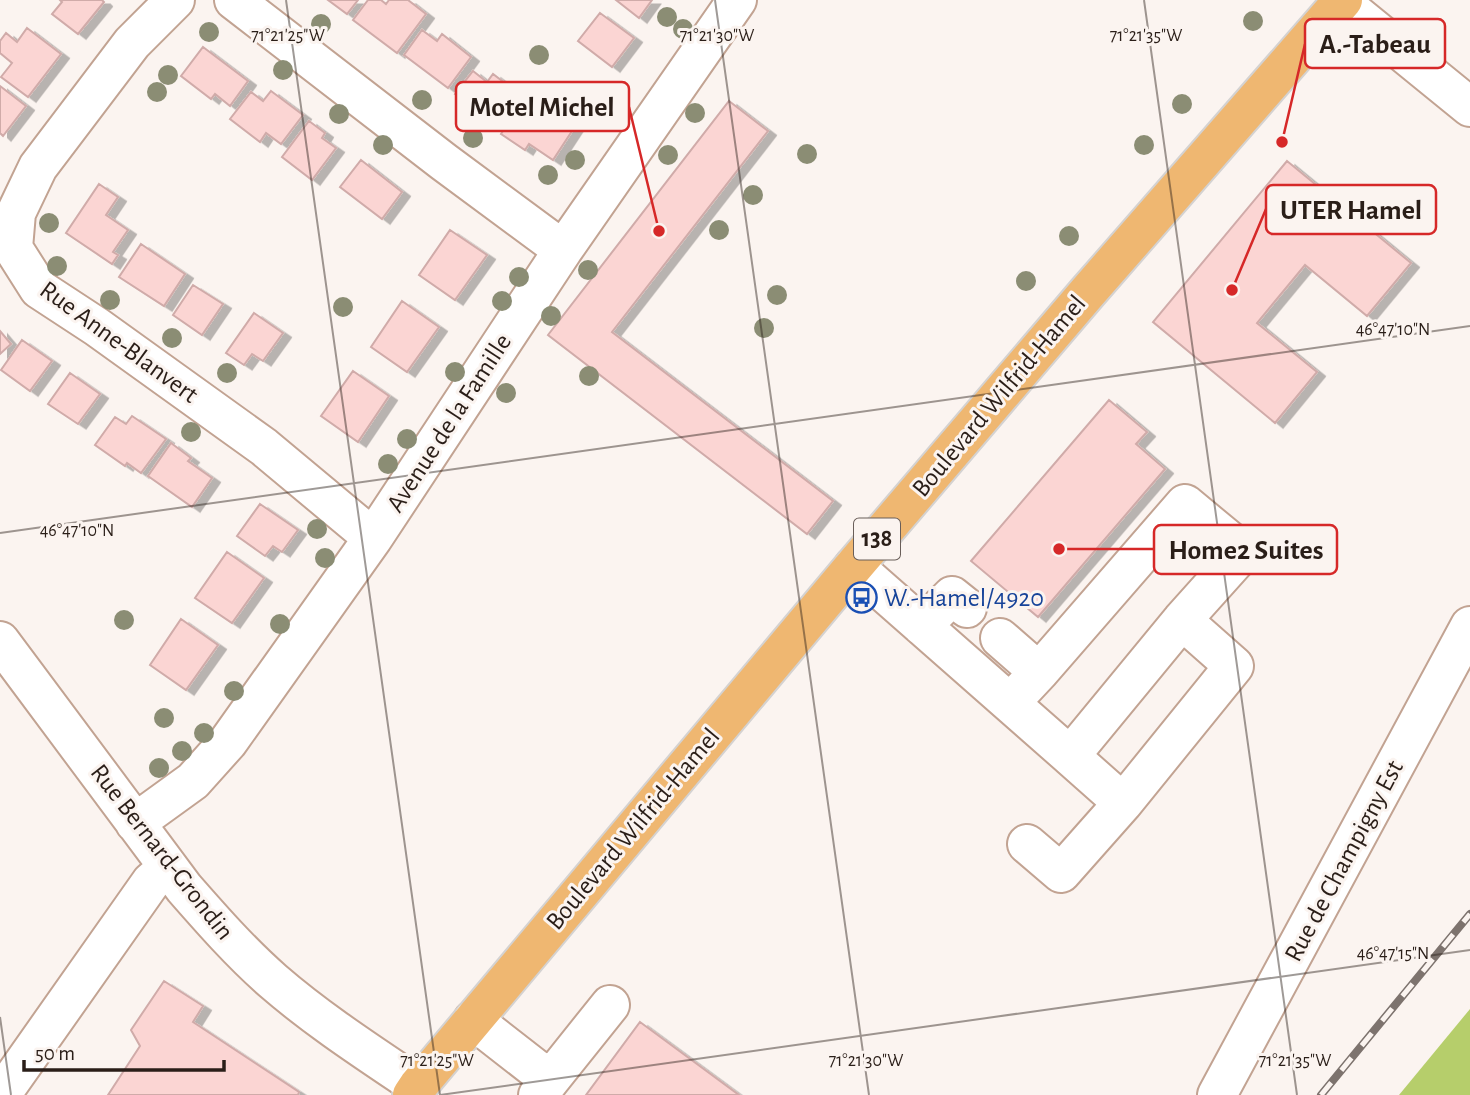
<svg xmlns="http://www.w3.org/2000/svg" width="1470" height="1095" font-family="'Alegreya Sans',sans-serif">
	<style>
		.green { fill: #b6ce6b }
		.building { fill: #fbd5d3; stroke: #d0aba9; stroke-width: 2; filter: url(#shadow) }
		.lines { fill: none; stroke-linecap: round; stroke-linejoin: round }
		.minor-casing { stroke: #c2a392; stroke-width: 42 }
		.major-casing { stroke: #d4d2d1; stroke-width: 42 }
		.minor { stroke: #fff; stroke-width: 38 }
		.major { stroke: #efb771; stroke-width: 38 }
		.rail-casing { stroke: #7d736e; stroke-width: 8 }
		.rail { stroke: #fbf4f0; stroke-width: 5; stroke-dasharray: 16; stroke-linecap: butt }
		.tree { fill: #8b8d74 }
		.ticks { fill: none; stroke: #2a1e18; stroke-width: 2; stroke-opacity: 0.45 }
		.labels { text-anchor: middle; dominant-baseline: central; stroke-width: 6; stroke-linejoin: round; paint-order: stroke }
		.shield { fill: #fbf4f0; stroke: #695e59; stroke-width: 2 }
		.shield-label { font-size: 24px; font-weight: bold; fill: #2a1e18 }
		.street-label { font-size: 26px; fill: #2a1e18; stroke: #fbf4f0 }
		.transit-label { font-size: 26px; fill: #164399; stroke: #fbf4f0; text-anchor: start }
		.ticks-label { font-size: 18px; text-anchor: middle; fill: #2a1e18; stroke: #fbf4f0; stroke-width: 6; stroke-linejoin: round; paint-order: stroke }
		.leader { fill: none; stroke: #d62828; stroke-width: 2.5 }
		.callout-dot { fill: #d62828; stroke: #fbf4f0; stroke-width: 2.5 }
		.callout { fill: #fbf4f0; stroke: #d62828; stroke-width: 2.5 }
		.callout-label { font-size: 28px; text-anchor: middle; font-weight: bold; fill: #2a1e18 }
	</style>
	<defs>
		<filter id="shadow"><feDropShadow dx="8" dy="4.5" stdDeviation="0" flood-color="#0004"/></filter>
	</defs>
	<rect width="100%" height="100%" fill="#fbf4f0"/>
	<path class="green" d="M1470,1009V1095H1399Z"/>
	<path class="building" d="M60,0H102L104,2L78,34L52,14L62,2Z
		M328,0H358L347,14Z
		M368,0H381L386,4L389,0H408L426,14L397,53L353,20Z
		M616,0H652L639,18Z
		M600,13L634,38L612,67L578,41Z
		M27,28L61,54L28,97L1,77L12,63L0,53V41L6,33L17,42Z
		M422,30L437,41L442,34L471,57L448,88L404,55Z
		M203,47L248,81L230,106L215,94L211,99L181,76Z
		M473,71L487,82L493,74L522,96L497,126L455,94Z
		M557,84L589,105L553,160L529,144L525,150L501,134L528,92L544,102Z
		M0,86L26,106L3,136L0,133Z
		M271,91L303,115L281,144L266,133L260,142L230,119L251,92L263,101Z
		M729,101L768,131L612,332L833,501L807,534L548,335Z
		M309,121L325,133L322,138L336,148L312,180L282,157Z
		M361,160L402,192L382,219L340,187Z
		M1287,161L1411,263L1367,316L1305,265L1257,323L1317,372L1275,423L1153,322Z
		M99,184L118,197L106,215L128,230L113,252L118,255L112,264L66,233Z
		M450,230L487,255L455,300L419,275Z
		M141,244L185,274L164,306L119,277Z
		M193,285L223,304L202,335L173,315Z
		M402,301L439,327L407,372L371,347Z
		M254,313L283,333L263,361L252,354L244,365L226,353Z
		M0,331L11,344L0,354Z
		M22,340L52,361L30,391L1,370Z
		M353,371L389,396L358,442L321,416Z
		M70,373L100,394L78,424L48,404Z
		M1109,400L1147,432L1136,444L1165,469L1038,617L971,561Z
		M132,416L166,439L141,473L127,463L125,466L95,445L115,417L126,424Z
		M171,443L191,458L188,461L212,478L192,507L148,476Z
		M260,504L298,530L282,552L273,546L265,556L237,536Z
		M227,552L264,578L232,623L195,598Z
		M181,619L218,645L186,690L150,665Z
		M164,981L203,1006L193,1022L299,1092L298,1095H108L140,1046L131,1030Z
		M640,1022L739,1095H586Z"/>
	<g class="lines">
		<defs>
			<path id="minor" d="M175,0L132,43L38,167L16,213L13,248L39,289L97,327L264,447L373,538
				M234,0L444,162L563,250
				M1341,2L1470,107
				M854,566C926,630 998,693 1070,756L1182,620L1243,552L1185,504L1039,672L1010,703
				M922,626L952,596L967,608
				M1000,638L1039,672
				M0,641L184,888C212,920 241,953 273,981C318,1020 369,1053 418,1086
				M1070,756L1123,803L1234,666L1182,620
				M135,823L193,781L228,742L373,538L563,250L737,0
				M1027,844L1061,873L1123,803
				M473,1020L550,1080L538,1095
				M550,1080L610,1005
				M1,1095L151,882L168,867
				M1217,1095L1470,626"/>
			<path id="major" d="M412,1095L418,1086L854,566L1087,293L1343,0"/>
		</defs>
		<use href="#minor" class="minor-casing"/>
		<use href="#major" class="major-casing"/>
		<use href="#minor" class="minor"/>
		<use href="#major" class="major"/>
		<defs>
			<path id="rail" d="M1321,1095L1470,914"/>
		</defs>
		<use href="#rail" class="rail-casing"/>
		<use href="#rail" class="rail"/>
	</g>
	<g class="tree">
		<circle cx="667" cy="17" r="10"/>
		<circle cx="1253" cy="21" r="10"/>
		<circle cx="321" cy="24" r="10"/>
		<circle cx="683" cy="29" r="10"/>
		<circle cx="209" cy="32" r="10"/>
		<circle cx="539" cy="55" r="10"/>
		<circle cx="283" cy="70" r="10"/>
		<circle cx="168" cy="75" r="10"/>
		<circle cx="157" cy="92" r="10"/>
		<circle cx="422" cy="100" r="10"/>
		<circle cx="1182" cy="104" r="10"/>
		<circle cx="695" cy="113" r="10"/>
		<circle cx="339" cy="114" r="10"/>
		<circle cx="473" cy="138" r="10"/>
		<circle cx="383" cy="145" r="10"/>
		<circle cx="1144" cy="145" r="10"/>
		<circle cx="807" cy="154" r="10"/>
		<circle cx="668" cy="155" r="10"/>
		<circle cx="575" cy="160" r="10"/>
		<circle cx="548" cy="175" r="10"/>
		<circle cx="753" cy="195" r="10"/>
		<circle cx="49" cy="223" r="10"/>
		<circle cx="719" cy="230" r="10"/>
		<circle cx="1069" cy="236" r="10"/>
		<circle cx="57" cy="266" r="10"/>
		<circle cx="588" cy="270" r="10"/>
		<circle cx="519" cy="277" r="10"/>
		<circle cx="1026" cy="281" r="10"/>
		<circle cx="777" cy="295" r="10"/>
		<circle cx="110" cy="300" r="10"/>
		<circle cx="502" cy="301" r="10"/>
		<circle cx="343" cy="307" r="10"/>
		<circle cx="551" cy="316" r="10"/>
		<circle cx="764" cy="328" r="10"/>
		<circle cx="172" cy="338" r="10"/>
		<circle cx="455" cy="372" r="10"/>
		<circle cx="227" cy="373" r="10"/>
		<circle cx="589" cy="376" r="10"/>
		<circle cx="506" cy="393" r="10"/>
		<circle cx="191" cy="432" r="10"/>
		<circle cx="407" cy="439" r="10"/>
		<circle cx="388" cy="464" r="10"/>
		<circle cx="317" cy="529" r="10"/>
		<circle cx="325" cy="558" r="10"/>
		<circle cx="124" cy="620" r="10"/>
		<circle cx="280" cy="624" r="10"/>
		<circle cx="234" cy="691" r="10"/>
		<circle cx="164" cy="718" r="10"/>
		<circle cx="204" cy="733" r="10"/>
		<circle cx="182" cy="751" r="10"/>
		<circle cx="159" cy="768" r="10"/>
	</g>
	<path class="ticks" d="M286,0L440,1095M715,0L869,1095M1144,0L1297,1095M0,533L1470,326M0,1017L11,1095M440,1095L1470,950"/>
	<defs>
		<symbol id="bus-ring" viewBox="-11 -11 22 22"><circle r="9.5" fill="#fbf4f0" stroke="#1a4fb4" stroke-width="1.5"/><path d="M-5-6H5V4H4V6H2V4H-2V6H-4V4H-5ZM-3.5-4V0h7V-4ZM-3.5 1.2v1.5H-2V1.2ZM2 1.2v1.5H3.5V1.2Z" fill="#1a4fb4"/></symbol>
	</defs>
	<g fill-rule="evenodd">
		<use href="#bus-ring" x="844" y="580" width="35" height="35"/>
	</g>
	<g class="labels">
		<rect class="shield" x="854" y="518.5" width="46" height="41" rx="5"/>
		<g class="shield-label">
			<text x="877" y="539">138</text>
		</g>
		<g class="street-label">
			<text transform="translate(119 342) rotate(36)">Rue Anne-Blanvert</text>
			<text transform="translate(999 396) rotate(-50)">Boulevard Wilfrid-Hamel</text>
			<text transform="translate(449 423) rotate(-57)">Avenue de la Famille</text>
			<text transform="translate(633 829) rotate(-50)">Boulevard Wilfrid-Hamel</text>
			<text transform="translate(162 852) rotate(52)">Rue Bernard-Grondin</text>
			<text transform="translate(1344 861) rotate(-62)">Rue de Champigny Est</text>
		</g>
		<g class="transit-label">
			<text x="884" y="598">W.-Hamel/4920</text>
		</g>
	</g>
	<g class="ticks-label">
		<text x="288" y="41">71°21'25"W</text>
		<text x="717" y="41">71°21'30"W</text>
		<text x="1146" y="41">71°21'35"W</text>
		<text x="1393" y="335">46°47'10"N</text>
		<text x="77" y="536">46°47'10"N</text>
		<text x="1393" y="959">46°47'15"N</text>
		<text x="437" y="1066">71°21'25"W</text>
		<text x="866" y="1066">71°21'30"W</text>
		<text x="1295" y="1066">71°21'35"W</text>
	</g>
	<path class="leader" d="M1282 142L1305 44M659 231L629 107M1232 290L1266 209M1059 549L1154 549"/>
	<g class="callout-dot">
		<circle cx="1282" cy="142" r="7"/>
		<circle cx="659" cy="231" r="7"/>
		<circle cx="1232" cy="290" r="7"/>
		<circle cx="1059" cy="549" r="7"/>
	</g>
	<g class="callout">
		<rect x="1305" y="19" width="140" height="49" rx="7"/>
		<rect x="456" y="82" width="173" height="49" rx="7"/>
		<rect x="1266" y="185" width="170" height="49" rx="7"/>
		<rect x="1154" y="525" width="183" height="49" rx="7"/>
	</g>
	<g class="callout-label">
		<text x="1375" y="53">A.-Tabeau</text>
		<text x="542" y="116">Motel Michel</text>
		<text x="1351" y="219">UTER Hamel</text>
		<text x="1246" y="559">Home2 Suites</text>
	</g>
	<path d="M24 1060v10h200v-10" fill="none" stroke="#2a1e18" stroke-width="3.5"/>
	<text x="35" y="1060" font-size="21" fill="#2a1e18" stroke="#fbf4f0" stroke-width="5" paint-order="stroke">50 m</text>
</svg>
